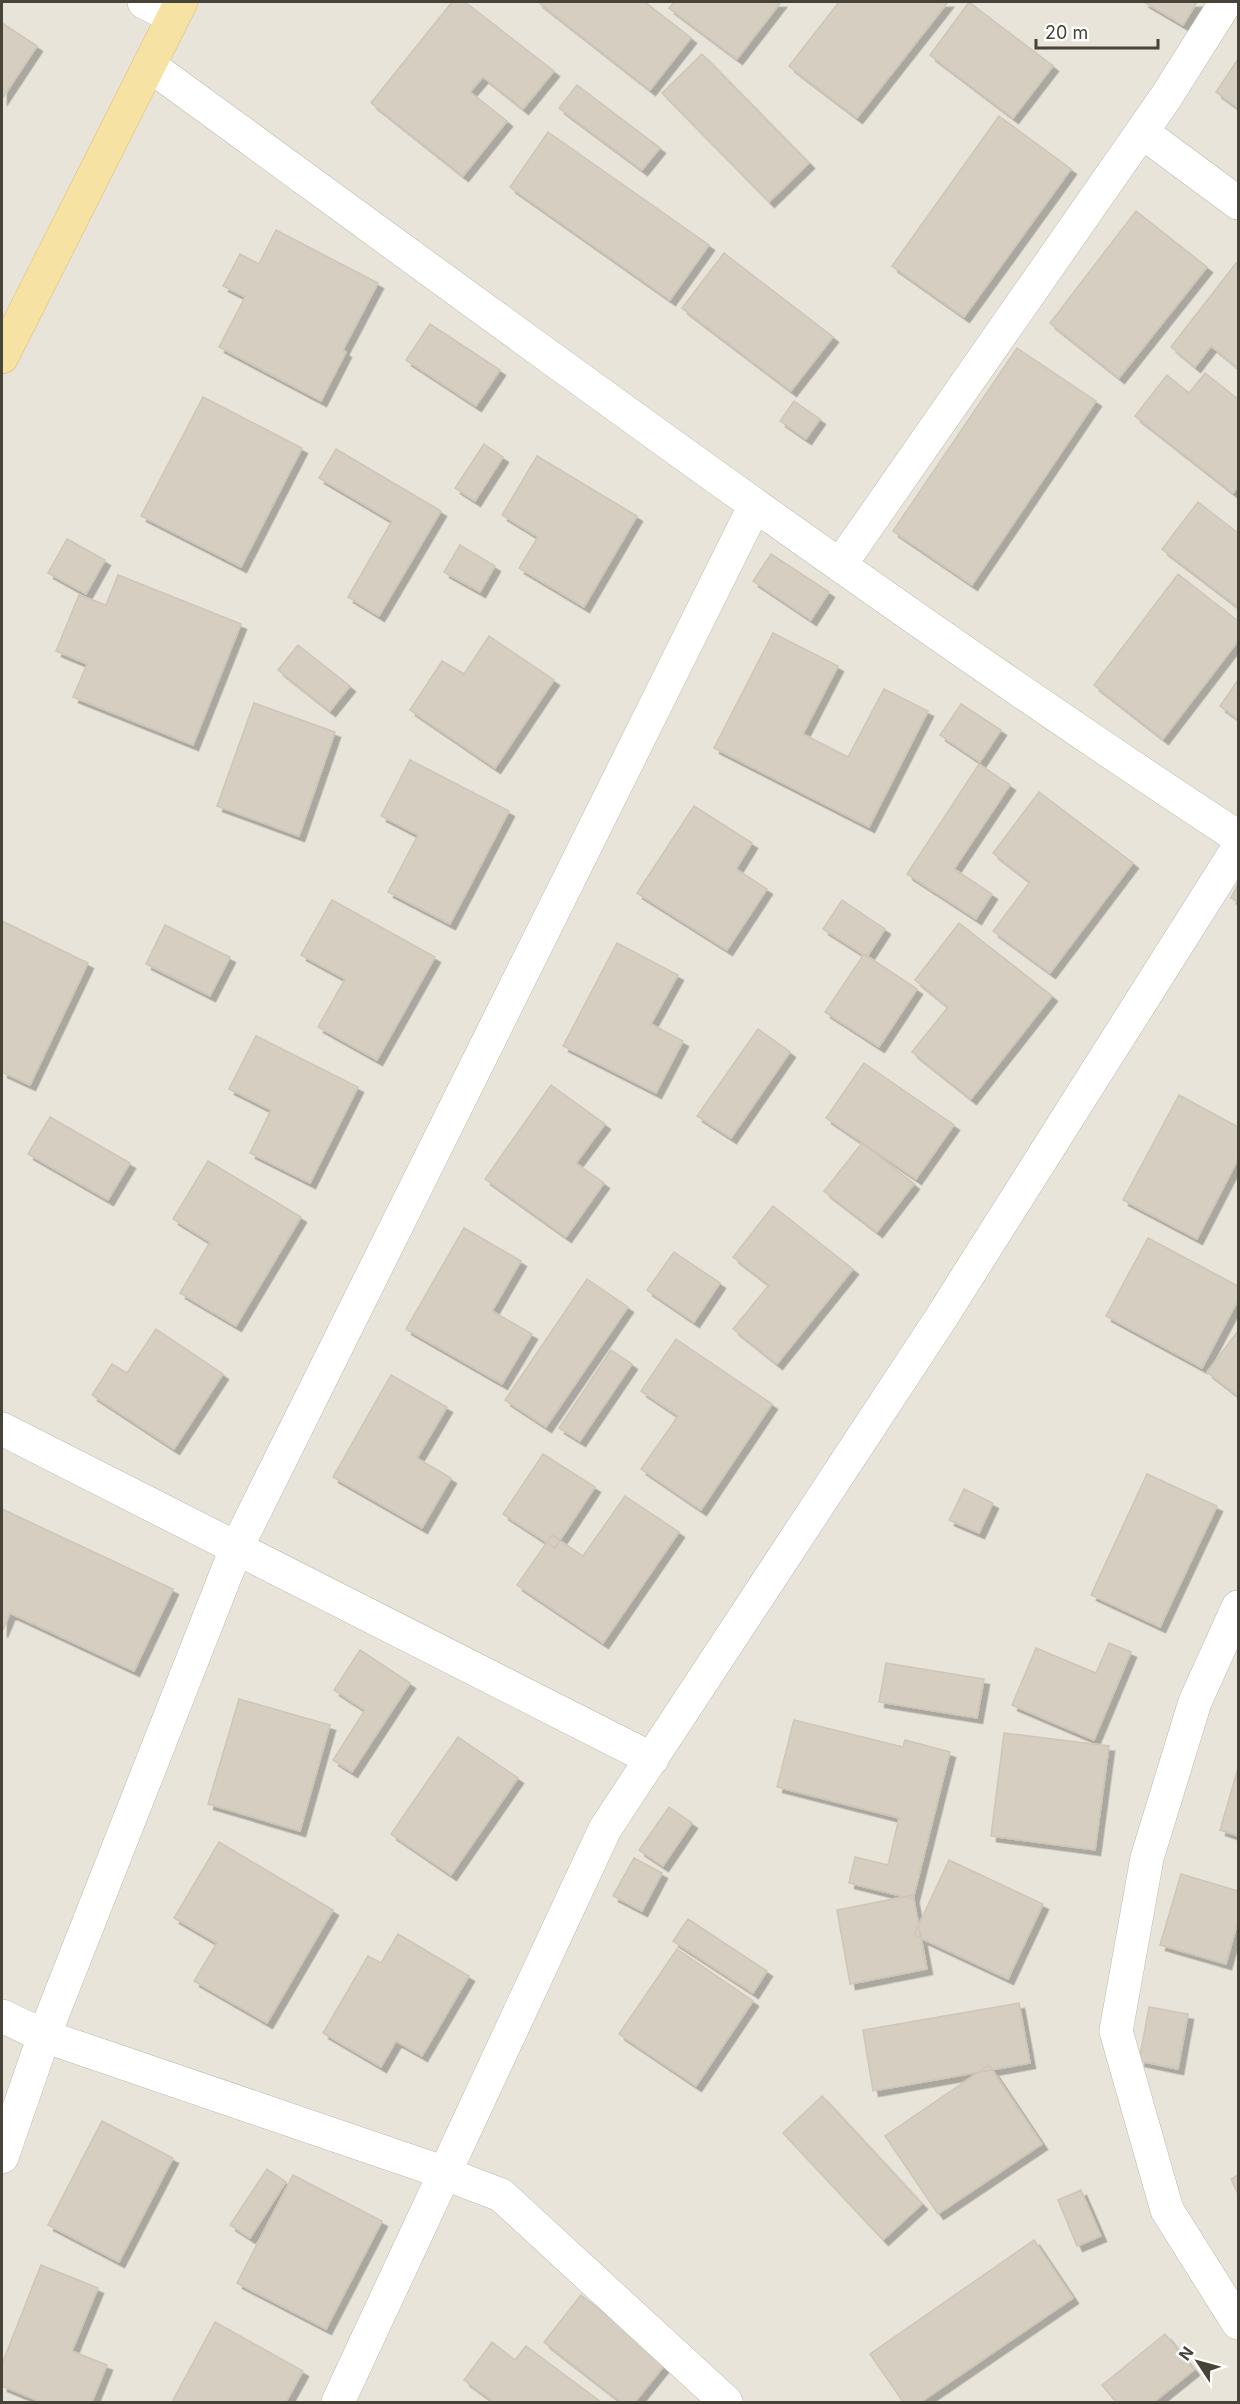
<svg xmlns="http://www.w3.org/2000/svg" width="1240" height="2404" font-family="Inter,sans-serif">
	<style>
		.residential { fill: #e8e4da }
		.building { fill: #d5cec1; stroke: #cfc6b5; stroke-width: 1.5; filter: url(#shadow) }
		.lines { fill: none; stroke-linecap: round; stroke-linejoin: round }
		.minor-casing { stroke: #bfbaae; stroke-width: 34 }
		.major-casing { stroke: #dac073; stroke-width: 34 }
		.minor { stroke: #fff; stroke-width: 33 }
		.major { stroke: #f6e2a3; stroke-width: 33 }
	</style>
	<defs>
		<filter id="shadow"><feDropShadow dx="5.5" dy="5.5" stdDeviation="0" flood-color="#0004"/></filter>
	</defs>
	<rect width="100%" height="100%" fill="#f4f2eb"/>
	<path class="residential" d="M2,2H1238V2402H2Z"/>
	<path class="building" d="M452,2H465L554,71L523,109L483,77L470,92L507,121L463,176L371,103Z
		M538,2H645L691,38L650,90Z
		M674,2H781L737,59L669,8Z
		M839,2H948L857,118L789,66Z
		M969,2L1053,66L1013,118L930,55Z
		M1144,2H1197L1183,25Z
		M2,23L37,46L2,99Z
		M702,54L809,163L769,202L662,93Z
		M1238,59V108L1216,92Z
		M577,85L660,148L642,170L559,108Z
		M999,116L1071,169L964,317L892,266Z
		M548,132L709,245L670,300L510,187Z
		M1136,211L1207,267L1119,378L1050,323Z
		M276,230L378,283L343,350L346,352L321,401L219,347L245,297L223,286L240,254L259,264Z
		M724,253L833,337L791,391L682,308Z
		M1236,263L1238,266V368L1211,346L1195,367L1171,347Z
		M430,324L500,370L476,406L406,360Z
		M1017,348L1096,401L972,585L893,531Z
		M1205,373L1238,399V486L1233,493L1135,416L1167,375L1189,393Z
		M203,397L302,448L241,567L141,516Z
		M794,401L820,419L806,439L780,421Z
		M484,444L503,457L475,501L455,488Z
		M336,449L441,511L379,616L348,597L392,521L319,478Z
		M537,456L637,516L584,607L519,568L538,537L502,515Z
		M1198,502L1238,533V607L1162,549Z
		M67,539L105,560L86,594L48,573Z
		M460,545L495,566L480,592L444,572Z
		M771,554L829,592L811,620L753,581Z
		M1178,574L1238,621V641L1163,739L1094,685Z
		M118,575L241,624L193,745L73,697L87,664L56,651L79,595L106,605Z
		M773,633L838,666L803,734L848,757L884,689L928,711L869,827L714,748Z
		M489,636L554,680L495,768L410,710L442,661L464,674Z
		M298,645L350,686L330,711L278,670Z
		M1238,680V719L1220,706Z
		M254,703L335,732L299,836L217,806Z
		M961,704L1001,730L980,762L940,735Z
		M410,760L509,811L450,924L388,892L418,835L381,816Z
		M979,764L1010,785L954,869L992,894L976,919L907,874Z
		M1039,792L1133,863L1050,973L993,931L1030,882L993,853Z
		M694,806L752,843L736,869L767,889L727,950L637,893Z
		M1238,884V902L1231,898Z
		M332,900L435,957L377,1060L318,1027L345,979L301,955Z
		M842,900L885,929L867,957L823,929Z
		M2,921L88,963L30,1085L2,1072Z
		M959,923L1052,996L971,1099L912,1052L948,1007L915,980Z
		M165,925L230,957L210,996L146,964Z
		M617,943L678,975L651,1024L683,1041L656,1093L563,1046Z
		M864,954L917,989L879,1047L825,1012Z
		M758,1029L790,1052L731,1138L697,1116Z
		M256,1036L358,1087L310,1183L250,1153L271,1110L229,1089Z
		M864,1063L954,1125L916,1179L826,1118Z
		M551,1085L605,1124L576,1163L604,1183L566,1237L485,1179Z
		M1179,1095L1238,1127V1159L1197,1239L1123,1200Z
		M50,1117L130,1163L108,1200L28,1154Z
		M862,1143L914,1184L877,1232L824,1191Z
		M208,1161L301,1217L236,1326L180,1293L210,1242L173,1219Z
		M773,1206L853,1269L777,1364L733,1329L769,1285L733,1257Z
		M464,1228L521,1261L492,1311L532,1334L502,1384L406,1329Z
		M1148,1238L1238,1286V1300L1202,1368L1106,1316Z
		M674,1252L720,1283L694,1322L647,1290Z
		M587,1279L628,1307L546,1427L505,1400Z
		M156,1329L223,1374L174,1449L92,1395L112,1364L127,1373Z
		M1238,1331V1396L1207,1372Z
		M676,1339L772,1404L701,1510L641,1469L678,1416L641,1391Z
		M611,1350L632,1364L580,1441L559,1428Z
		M391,1375L447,1407L417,1458L451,1478L422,1528L333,1477Z
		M543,1454L595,1487L555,1548L503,1514Z
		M1147,1474L1217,1506L1160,1627L1091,1595Z
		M964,1489L993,1503L979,1533L949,1520Z
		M625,1496L679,1532L603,1643L517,1585L552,1535L583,1556Z
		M2,1509L173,1589L134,1671L10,1613L2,1632Z
		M1109,1643L1131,1652L1094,1740L1012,1705L1036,1648L1096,1673Z
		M360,1650L410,1683L352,1772L333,1760L365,1710L334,1690Z
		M886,1663L984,1679L977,1718L879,1702Z
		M239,1699L330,1725L300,1831L208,1804Z
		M794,1720L903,1747L905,1740L950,1752L913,1899L849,1883L855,1857L888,1865L899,1818L777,1787Z
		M1004,1733L1109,1746L1095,1850L991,1836Z
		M458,1737L518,1778L451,1875L391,1834Z
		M1238,1768V1836L1220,1830Z
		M669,1807L692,1823L663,1866L639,1850Z
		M219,1842L333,1910L267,2023L194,1981L217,1943L174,1918Z
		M634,1858L662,1873L642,1911L613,1896Z
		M949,1860L1043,1904L1008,1979L914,1935Z
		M1181,1874L1238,1891V1921L1226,1964L1160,1945Z
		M913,1895L927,1969L850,1984L837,1910Z
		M688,1919L767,1971L753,1993L673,1941Z
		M398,1934L469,1976L422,2056L396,2041L381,2067L323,2033L368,1956L381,1963Z
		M677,1949L753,2001L696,2086L619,2034Z
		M1019,2003L1030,2063L873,2091L863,2030Z
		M1149,2007L1188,2014L1178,2069L1139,2061Z
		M989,2065L1042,2144L938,2214L885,2136Z
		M822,2096L922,2204L883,2240L783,2133Z
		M102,2121L173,2158L119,2262L48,2225Z
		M267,2169L286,2182L250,2238L230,2225Z
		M293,2175L382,2221L326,2329L237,2283Z
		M1238,2175V2194L1231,2179Z
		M1081,2190L1101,2236L1077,2246L1058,2200Z
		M1034,2240L1073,2298L921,2402H903L870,2354Z
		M41,2265L98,2288L72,2351L107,2365L92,2402H41L2,2386V2364Z
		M581,2295L667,2362L635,2402H621L544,2342Z
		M215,2322L303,2371L286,2402H172Z
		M1165,2334L1194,2370L1154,2402H1116L1102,2385Z
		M492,2342L515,2360L526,2346L601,2402H494L464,2380Z"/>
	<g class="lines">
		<defs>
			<path id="minor" d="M144,2L173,17
				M149,65C509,327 866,593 1238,837
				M1142,132L1238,203
				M840,565L1166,97L1226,2
				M2,1429L652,1759
				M1238,1607L1195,1702L1147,1858L1116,2031L1167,2210L1238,2323
				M2,2016L44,2036L425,2166L501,2195L726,2402
				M2,2157L44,2036L236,1549L755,505
				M338,2402L605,1829L941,1318L1238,848"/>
			<path id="major" d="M2,357L181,2"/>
		</defs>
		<use href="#minor" class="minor-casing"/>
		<use href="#major" class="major-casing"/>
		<use href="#minor" class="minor"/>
		<use href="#major" class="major"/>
	</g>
	<rect width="1240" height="2404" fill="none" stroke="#484339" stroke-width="6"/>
	<g transform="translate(1198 2362) rotate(306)" stroke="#ffffff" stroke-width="4.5" paint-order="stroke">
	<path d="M0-4.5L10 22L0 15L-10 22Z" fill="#484339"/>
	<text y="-9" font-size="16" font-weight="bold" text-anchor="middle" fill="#484339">N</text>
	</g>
	<path d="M1036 39v9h122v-9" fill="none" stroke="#484339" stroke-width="3"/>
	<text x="1045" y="39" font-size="18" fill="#484339" stroke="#ffffff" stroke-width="4.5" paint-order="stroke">20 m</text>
</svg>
